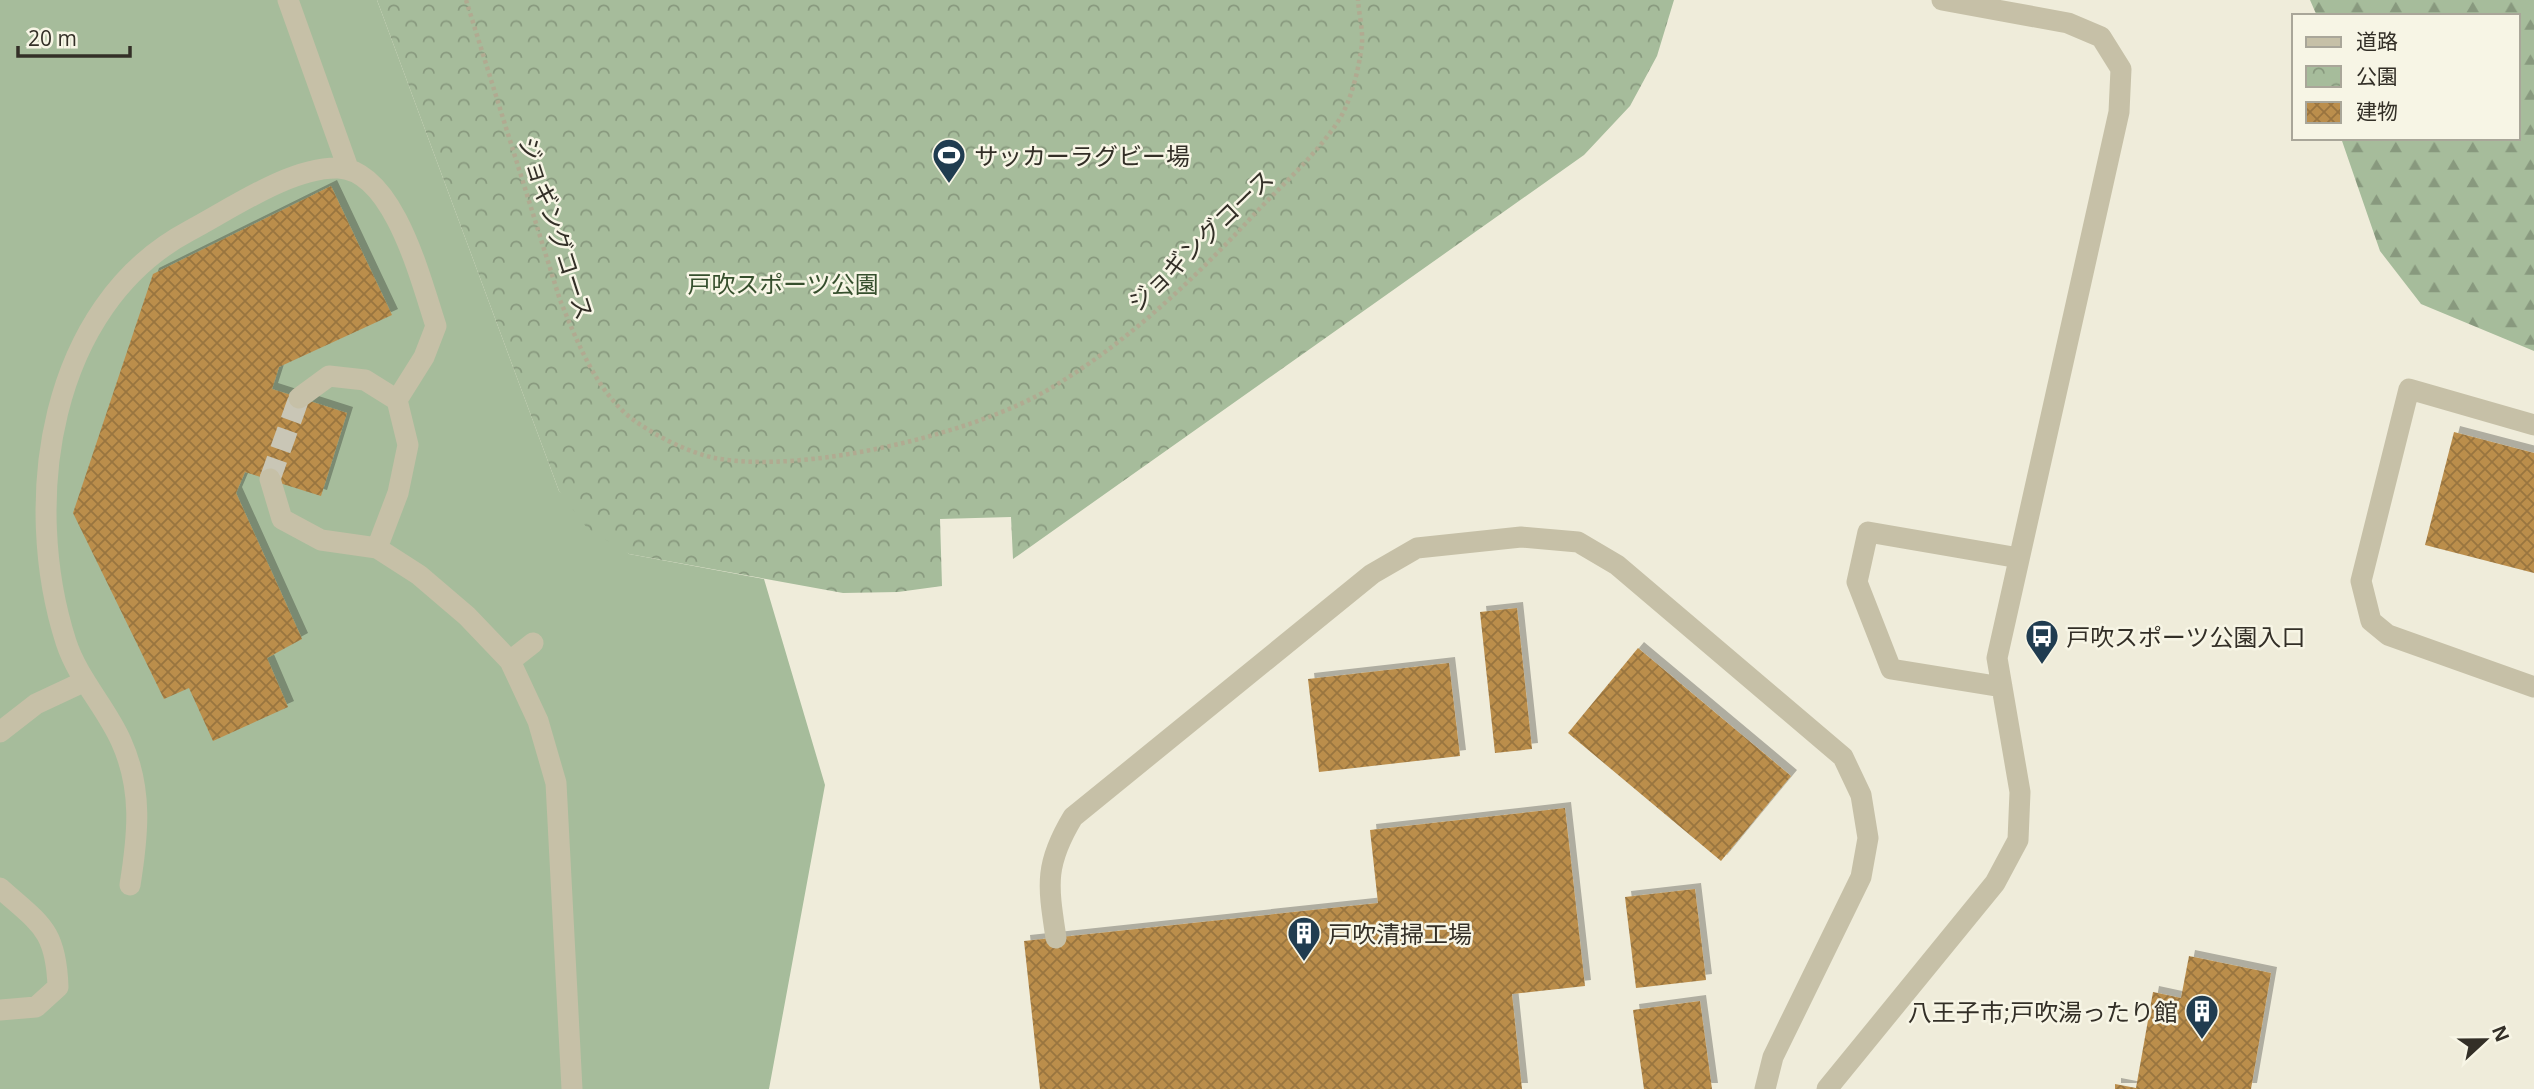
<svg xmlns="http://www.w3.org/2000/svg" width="2534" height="1089" font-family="'Open Sans','Noto Sans JP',sans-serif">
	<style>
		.green { fill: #a6bc9b }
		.forest { fill: url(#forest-firs) }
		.park { fill: url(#park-crowns) }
		.building { fill: url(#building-cross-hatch); filter: url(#shadow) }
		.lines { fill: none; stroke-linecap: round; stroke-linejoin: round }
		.minor-tunnel { stroke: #c9c6b6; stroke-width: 21; stroke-dasharray: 21 10; stroke-linecap: butt }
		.path { stroke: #b1aa91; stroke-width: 4.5; stroke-dasharray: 3.5 3.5; stroke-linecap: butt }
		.minor { stroke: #c6c0a7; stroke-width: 21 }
		.labels { text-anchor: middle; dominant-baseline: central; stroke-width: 5; stroke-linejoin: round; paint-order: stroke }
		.poi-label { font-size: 24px; fill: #332f27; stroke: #f7f5e5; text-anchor: start }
		.street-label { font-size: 24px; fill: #332f27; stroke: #f7f5e5 }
		.park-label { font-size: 24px; fill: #364f2d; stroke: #f7f5e5 }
	</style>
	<defs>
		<pattern id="forest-firs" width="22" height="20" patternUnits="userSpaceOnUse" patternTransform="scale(1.75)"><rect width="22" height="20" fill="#a6bc9b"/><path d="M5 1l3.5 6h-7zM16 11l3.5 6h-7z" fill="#88997e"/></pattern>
		<pattern id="park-crowns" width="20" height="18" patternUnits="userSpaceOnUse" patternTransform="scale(1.75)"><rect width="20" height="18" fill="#a6bc9b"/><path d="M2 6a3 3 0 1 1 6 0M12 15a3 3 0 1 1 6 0" fill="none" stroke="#88997e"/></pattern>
		<pattern id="building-cross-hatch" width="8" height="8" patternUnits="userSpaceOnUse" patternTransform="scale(1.75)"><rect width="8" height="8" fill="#bb8e4c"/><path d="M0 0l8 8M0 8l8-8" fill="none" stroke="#99743f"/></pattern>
		<filter id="shadow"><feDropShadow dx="6" dy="-6" stdDeviation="0" flood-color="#0004"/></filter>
	</defs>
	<rect width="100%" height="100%" fill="#efecda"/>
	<path class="green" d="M0,0H377L559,491L629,554L764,579L825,785L769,1089H0Z"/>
	<path class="forest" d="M2310,0H2534V351L2421,304L2380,251L2341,138H2518V16H2317Z"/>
	<path class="park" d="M377,0H1674L1657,56L1630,106L1584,155L1013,559L1011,517L940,519L942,586L898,592L843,593L629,554L587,528L559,491Z"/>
	<path class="building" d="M331,186L392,315L279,367L272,389L347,413L321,496L245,472L236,493L302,639L267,658L288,707L213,741L189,688L164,699L73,513L153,274Z
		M2454,432L2534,453V573L2425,545Z
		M1517,608L1532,749L1495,753L1480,612Z
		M1638,648L1791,776L1721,861L1568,733Z
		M1449,663L1460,756L1319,772L1308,679Z
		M1565,808L1585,986L1512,994L1522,1089H1040L1024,941L1378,903L1370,830Z
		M1695,889L1706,980L1636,988L1625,897Z
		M2189,956L2271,973L2251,1089H2115V1084L2136,1088L2153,992L2181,998Z
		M1700,1001L1712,1089H1644L1633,1010Z"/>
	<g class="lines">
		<path class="minor-tunnel" d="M270,479L299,398"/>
		<path class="path" d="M466,0L560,300C577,341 597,394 635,421C658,437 687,452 715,458C802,475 975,434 1051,388C1125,344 1190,283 1248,221C1277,189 1313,159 1337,123C1351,103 1359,68 1362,44C1363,30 1359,14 1358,0"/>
		<path class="minor" d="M288,0L348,168
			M299,398L329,376L365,380L397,400L408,445L398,493L377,548
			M2534,425L2409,389L2361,581L2371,621L2388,635L2534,687
			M270,479L282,519L321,540L377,548L419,575L467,616L510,661L538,721L556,783L572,1089
			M510,661L533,643
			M2002,687L1891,669L1857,582L1868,532L2019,558
			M0,732L36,704L83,682
			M130,885C138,835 143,789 121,741C106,707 78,679 66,642C21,502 48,306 189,231C231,209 290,167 338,168C394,170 421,281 436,326L424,357L397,400
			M0,888C40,924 56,929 58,987L36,1007L0,1010
			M1056,938C1048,885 1044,865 1073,817L1372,574L1417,548L1521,537L1578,542L1617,565L1843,757L1861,795L1868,838L1861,877L1773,1057L1765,1089
			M1827,1089L1995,883L2018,840L2020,792L1997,658L2119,112L2121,69L2101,37L2068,23L1942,0"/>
	</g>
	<defs>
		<symbol id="stadium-pin" viewBox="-11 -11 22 30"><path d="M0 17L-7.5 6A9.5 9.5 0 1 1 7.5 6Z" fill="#203c50" stroke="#f7f5e5"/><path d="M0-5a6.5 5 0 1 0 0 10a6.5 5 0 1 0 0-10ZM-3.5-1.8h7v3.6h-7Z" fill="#fff"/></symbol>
		<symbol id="bus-pin" viewBox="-11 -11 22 30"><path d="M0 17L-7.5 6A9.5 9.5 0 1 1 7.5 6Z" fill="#203c50" stroke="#f7f5e5"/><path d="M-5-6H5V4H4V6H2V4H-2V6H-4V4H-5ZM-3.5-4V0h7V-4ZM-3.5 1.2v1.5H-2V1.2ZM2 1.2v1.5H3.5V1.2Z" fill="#fff"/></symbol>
		<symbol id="building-pin" viewBox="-11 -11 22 30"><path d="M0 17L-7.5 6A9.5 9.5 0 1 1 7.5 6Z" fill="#203c50" stroke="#f7f5e5"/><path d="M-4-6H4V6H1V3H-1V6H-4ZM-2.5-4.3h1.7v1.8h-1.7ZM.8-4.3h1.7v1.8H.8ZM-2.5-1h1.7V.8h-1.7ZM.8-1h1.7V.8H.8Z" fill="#fff"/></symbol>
	</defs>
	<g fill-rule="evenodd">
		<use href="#stadium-pin" x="930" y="136" width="38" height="52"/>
		<use href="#bus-pin" x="2023" y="617" width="38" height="52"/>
		<use href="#building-pin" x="1285" y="914" width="38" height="52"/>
		<use href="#building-pin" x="2183" y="992" width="38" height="52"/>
	</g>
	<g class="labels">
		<g class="poi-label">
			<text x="974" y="155">サッカーラグビー場</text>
			<text x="2066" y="636">戸吹スポーツ公園入口</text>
			<text x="1328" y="933">戸吹清掃工場</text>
			<text x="2178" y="1011" text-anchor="end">八王子市;戸吹湯ったり館</text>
		</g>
		<g class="street-label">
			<text transform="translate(557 228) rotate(72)">ジョギングコース</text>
			<text transform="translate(1200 240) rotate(-44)">ジョギングコース</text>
		</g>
		<g class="park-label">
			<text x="783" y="283">戸吹スポーツ公園</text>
		</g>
	</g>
	<rect x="2292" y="14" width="228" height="126" fill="#f7f5e5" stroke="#a9a699" stroke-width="2"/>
	<rect x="2306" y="37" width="35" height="10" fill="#c6c0a7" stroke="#a9a699" stroke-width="2"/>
	<text x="2356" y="49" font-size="21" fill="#332f27">道路</text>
	<rect x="2306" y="66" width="35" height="21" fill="url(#park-crowns)" stroke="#a9a699" stroke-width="2"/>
	<text x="2356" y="84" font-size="21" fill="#332f27">公園</text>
	<rect x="2306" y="102" width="35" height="21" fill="url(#building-cross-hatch)" stroke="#a9a699" stroke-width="2"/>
	<text x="2356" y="119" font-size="21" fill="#332f27">建物</text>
	<g transform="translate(2485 1040) rotate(68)" stroke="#f7f5e5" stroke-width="5" paint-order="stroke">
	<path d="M0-5L12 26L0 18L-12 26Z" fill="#332f27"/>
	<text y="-10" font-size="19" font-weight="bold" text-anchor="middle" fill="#332f27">N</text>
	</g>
	<path d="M18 46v10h112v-10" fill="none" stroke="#332f27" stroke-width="3.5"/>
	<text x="28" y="46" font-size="21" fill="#332f27" stroke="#f7f5e5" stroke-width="5" paint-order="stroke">20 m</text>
</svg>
